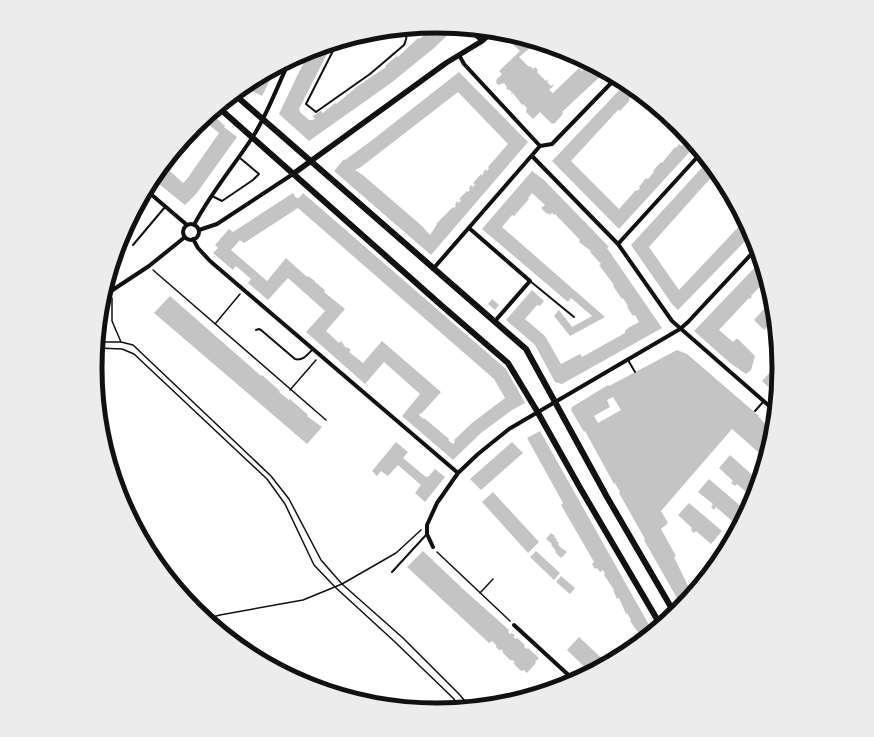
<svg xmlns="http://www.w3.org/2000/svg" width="874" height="737" font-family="Merriweather,serif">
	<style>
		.building { fill: #c4c4c4; fill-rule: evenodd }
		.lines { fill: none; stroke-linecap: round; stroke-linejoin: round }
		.path { stroke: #111; stroke-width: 1.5 }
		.service { stroke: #111; stroke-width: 2 }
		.minor { stroke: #111; stroke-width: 4 }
		.tertiary { stroke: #111; stroke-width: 5.5 }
		.secondary { stroke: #111; stroke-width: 6 }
		.rim { fill: none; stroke: #111; stroke-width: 5 }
	</style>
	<rect width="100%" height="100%" fill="#fff"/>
	<path class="building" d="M437,26L455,28L434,48L391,83L309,141L279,114L297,76L310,51L332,44L299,109L300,112L309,120H312L315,119L313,116L321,111L323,113L335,103L336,104L341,100L358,86L386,67L385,66L397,56L398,57L418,38L419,39L430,31L426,27Z
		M515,36L532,41L535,44L519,57L529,67L530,66L533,69L535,67L538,70L537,72L546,81L549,79L547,82L551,86L554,84V85L549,90L553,93L579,68L582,71L589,63L605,72L562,112L563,113L562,115L555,123L552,124L540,112L533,119L526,112L527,108L523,104L522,105L513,93L512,94L511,93L512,92L508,89L507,90L506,88L507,87L504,83L498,85L496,82L497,79L502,74L499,71L520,51L509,41Z
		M276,68L262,96L248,89L245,85Z
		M459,72L528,142L431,255L334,171L344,159L345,160L371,141ZM458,92L508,144L488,167L489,168L487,171L485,169L482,176L481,174L473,183L475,184L473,187L471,185L469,188L470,190L468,192L467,191L459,199L461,200L459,203L457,201L455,205L456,206L454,208L453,207L436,224H437L434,229L430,235L422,226L364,176L355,170L361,167Z
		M626,83L636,91L629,99L630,100L620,111L618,110L571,161L619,209L636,190L637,191L640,188L639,187L646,178L648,179L654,172L653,171L661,162L662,163L675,147L676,148L679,144L681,146L690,139L695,146L619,229L552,161Z
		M211,113L225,126L224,127L237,137L196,194L185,205L159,184L162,180L156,174L165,163L172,169L170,171L183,183L187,179L219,133L208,124L204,128L199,123Z
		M708,161L716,172L649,247L679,290L744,221L752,234L678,310L672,304L631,245Z
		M532,171L544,180L609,247L607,248L662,328L562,384L555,382L535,345L506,320L532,290L544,301L540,306L537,305L525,319L545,336L561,364L580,354L582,357L625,333V331L628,328L639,322L635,315L633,316L627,307L628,306L623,298L622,299L613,286L614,285L599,265L601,264L590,252L591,251L579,242L580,240L555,214L554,215L552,213L550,215L548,213L547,214L541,208L545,205L532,193L528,198L529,199L514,216L512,215L502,227L605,317L570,336L554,316L559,310L572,327L592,316L571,298L568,302L482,229Z
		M293,193L296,198H299L303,193L506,369L525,403L512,410L481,433L453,460L402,416L420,394L384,362L365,384L306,332L325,311L288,278L268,300L248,283L251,279L236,266L233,270L213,253L218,248L215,245L229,229L233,232ZM298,208L494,379L505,398L472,423L454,440L455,442L453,444L448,440L449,439L424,418L423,419L419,415L421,413H422L441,392L382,341L363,363L349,352L351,350L347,347L346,348L341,341L339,343L326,331L345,309L324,292L325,290L315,282V281L308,276L307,277L286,258L267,281L231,250L240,240L244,243Z
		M761,261L766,280L751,296L752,297L750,299L749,298L719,330L733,342L736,339H738L755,356L751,370L746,374L730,363L694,331Z
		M170,296L261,376L262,375L280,391L279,392L289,400L290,399L308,415L307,416L322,427L307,444L154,313Z
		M492,299L499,305L495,310L488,304Z
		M773,307L775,319L764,330L754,320L764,309L768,313Z
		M677,350L687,354L759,416H758L773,432L766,459L732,429L661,511L668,523L661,529L676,556L674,557L690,590L694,587L692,585L707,577L682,607L644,540L645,539L619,493L620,492L615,483L614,484L585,431L584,432L571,410L572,407L608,385L609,386ZM613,397L621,410L598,423L594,416L610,407L607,400Z
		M774,368L779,373L777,397L774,395L776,394L762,381Z
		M540,431L653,632L642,642L638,636L640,635L630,621L631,620L627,613L626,614L619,598L617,599L613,590H614L604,575L605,574L603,570L600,572L597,568L595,569L592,564L594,562L561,505L563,503L527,438Z
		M396,442L408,452L403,458L426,477L427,476L428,477L435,469L445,477L425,502L415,493L421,485L398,465L388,476L381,471L377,476L372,471Z
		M512,442L523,453L481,490L470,479Z
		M730,455L759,481L753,498L737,484L735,486L731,483L733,481L719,468Z
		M709,479L744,509L732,521L716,507L714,510L711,507L713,504L698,492Z
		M493,492L539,542L528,553L482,502Z
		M689,503L722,531L711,544L696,531L694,533L691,530L692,528L678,515Z
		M551,533L555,536L554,537L557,539L556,540L559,543L558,544L560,547L567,552L561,558L555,552L556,551L551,545L552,544L546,539Z
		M423,551L463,589L509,630L508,632L510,634L512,633L515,636L513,637L516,639L517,638L525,645L524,647L527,649L528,648L539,658L535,662L536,663L527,673L524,670L521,671L513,663L515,662L512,660H510L503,653V651L501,649L500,651L496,647V645L492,641L489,643L407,567Z
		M536,551L560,573L554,580L530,557Z
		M561,576L575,588L570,594L556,582Z
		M579,637L608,664L591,673L567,650Z"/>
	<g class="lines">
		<path class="path" d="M153,270L326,420
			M112,298V321L121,342
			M215,324L240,294
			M773,332L776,335
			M97,342H121L133,345L271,476L289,499L321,560L342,584L403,638L459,694L471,708
			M97,348L122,349L134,354L267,479L285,504L314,565L335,587L395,642L453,698L462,709
			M290,390L316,360
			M437,552L510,621
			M480,593L493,579
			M205,619L220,615L303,600L342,584L396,553L421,530"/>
		<path class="service" d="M337,43L306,104L316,112L370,74L404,45C407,38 408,35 402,29
			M212,196L222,201L253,180L259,174L240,158
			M133,245L165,207
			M530,281L574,317
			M256,330L259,329L261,330L295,359C303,361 307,355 313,349
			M628,360L635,372
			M755,411L763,402
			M392,572L426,535"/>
		<path class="minor" d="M468,29L482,41
			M459,55L464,64L540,146
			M532,156L618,244L672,321L775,411
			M146,190L187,225
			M183 232a8 8 0 1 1 16 0a8 8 0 1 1-16 0Z
			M194,225C210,194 233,167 252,138C268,114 277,86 290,60
			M469,228L530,281L495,321
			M199,230L217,224L293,174
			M193,239L198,248L210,261L458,473
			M618,244L701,153
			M433,269L540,146L552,144L616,78
			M102,297L149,266L185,237
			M433,547L427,534V525L437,503L458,473L478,454L509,429L680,329L688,322L757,248
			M514,625L575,681"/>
		<path class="tertiary" d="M293,174L446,63L482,41L493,31"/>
		<path class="secondary" d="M234,94L526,349L607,497L675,614
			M218,107L441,305L508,363L537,411L579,486L661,626"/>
	</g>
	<path d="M0 0H874V737H0ZM102 368a335 335 0 1 1 670 0a335 335 0 1 1-670 0Z" fill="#ececec" fill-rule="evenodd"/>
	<path class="rim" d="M102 368a335 335 0 1 1 670 0a335 335 0 1 1-670 0Z"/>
</svg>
